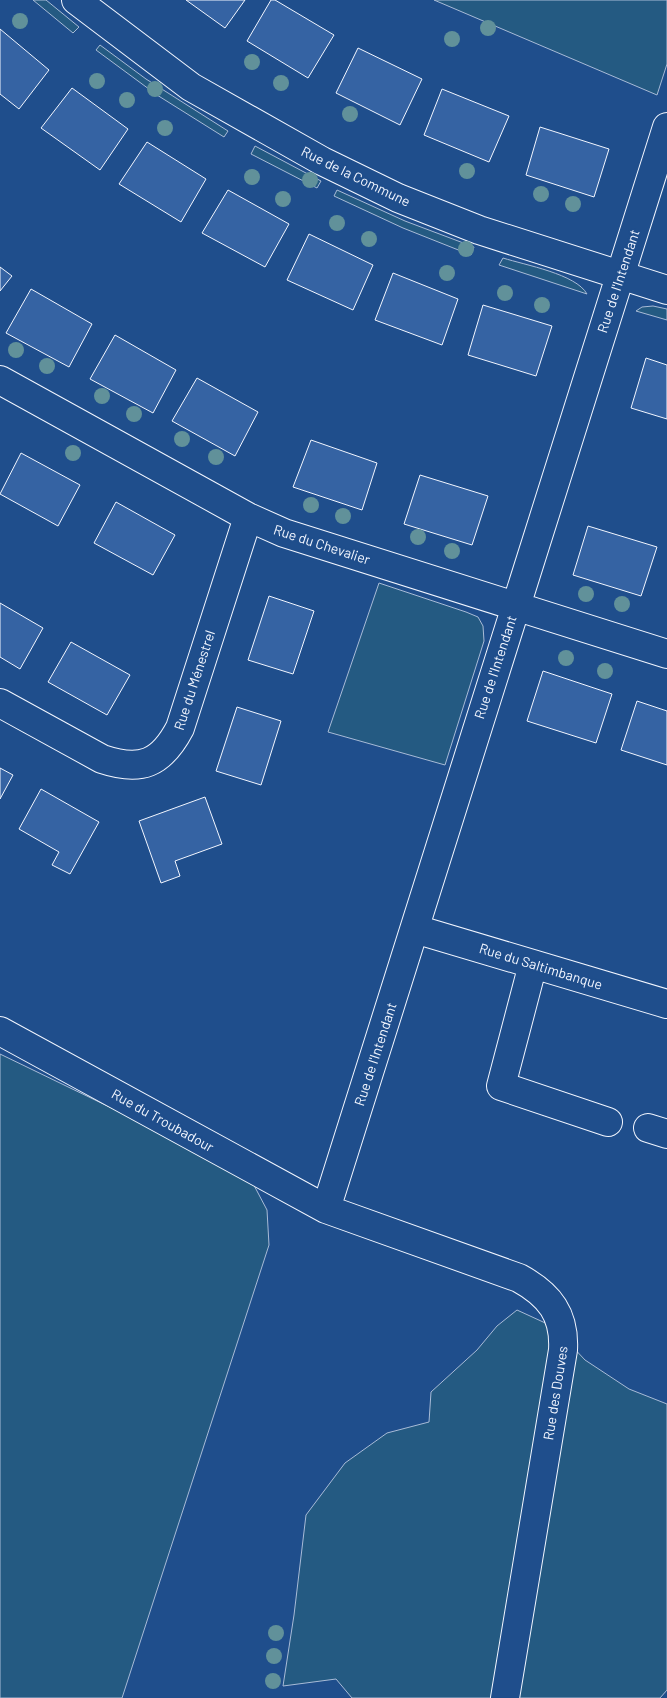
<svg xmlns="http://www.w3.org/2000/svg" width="667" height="1698" font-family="Barlow,sans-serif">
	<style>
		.green { fill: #245a82; stroke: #a8bbd7 }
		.building { fill: #3563a3; stroke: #f2f6ff }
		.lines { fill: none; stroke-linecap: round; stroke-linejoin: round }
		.minor-casing { stroke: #f2f6ff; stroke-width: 30 }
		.minor { stroke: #1f4e8c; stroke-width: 28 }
		.tree { fill: #61919a }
		.labels { text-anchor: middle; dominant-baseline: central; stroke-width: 4; stroke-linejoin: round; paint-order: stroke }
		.street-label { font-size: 14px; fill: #f2f6ff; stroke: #1f4e8c }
	</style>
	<rect width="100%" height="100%" fill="#1f4e8c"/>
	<path class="green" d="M33,0H46L79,27L73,33Z
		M434,0H667V64L657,95Z
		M100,45L146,79L228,131L224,137L157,95L96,50Z
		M255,146L321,181L317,188L251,154Z
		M337,190L405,221L474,247L471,255L403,228L334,196Z
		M503,258C525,265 576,274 587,294L499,265Z
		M653,306L667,309V320L636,311L642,307Z
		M379,583L466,612L478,617L483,626L484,641L445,765L328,732Z
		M0,1054L248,1174L267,1210L269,1245L122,1698H0Z
		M517,1310L554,1327L585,1360L629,1389L667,1404V1690L660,1698H352L336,1679L283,1686L294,1615L306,1515L345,1463L387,1433L429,1422L431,1392L477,1350L497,1326Z"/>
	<path class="building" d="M186,0H245L225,28Z
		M271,0H275L334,35L308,78L247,41Z
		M0,29L49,70L19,109L0,94Z
		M358,48L422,79L400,125L336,93Z
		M72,88L128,129L100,170L41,128Z
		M442,89L509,116L489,162L424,135Z
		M540,127L609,149L594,197L526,175Z
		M147,142L206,179L181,222L119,184Z
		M228,190L289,224L265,267L202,233Z
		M309,234L373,265L353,310L287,280Z
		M0,267L12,276L0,291Z
		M393,273L458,299L442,345L375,320Z
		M31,289L92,324L69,367L6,333Z
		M483,305L552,326L536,376L468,355Z
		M115,335L176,370L153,413L90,379Z
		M646,358L667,365V419L631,408Z
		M197,378L258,412L235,456L172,421Z
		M311,440L377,463L362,510L293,487Z
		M21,453L80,485L58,526L0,494Z
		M420,475L488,496L472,545L404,524Z
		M116,502L175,535L153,575L94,543Z
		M588,526L657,547L641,596L573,575Z
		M269,596L314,611L293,674L248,660Z
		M0,603L43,628L20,669L0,657Z
		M71,642L130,675L107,715L48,682Z
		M543,671L612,694L596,743L527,721Z
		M637,701L667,711V765L621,750Z
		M237,707L281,721L261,785L216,771Z
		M0,768L13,775L0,799Z
		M41,789L99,822L70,874L52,865L59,852L19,829Z
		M205,797L222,844L175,861L180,876L161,883L139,821Z"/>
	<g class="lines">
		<defs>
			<path id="minor" d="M76,0L191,87L322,161L398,198L479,230L667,290
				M0,380L248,517L284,533L667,654
				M0,703L102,759C141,772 161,764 180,728L248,517
				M415,929L667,1004
				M533,964L501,1086L608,1122
				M0,1031L326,1209L519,1278C550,1295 565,1315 563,1350L505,1698
				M648,1128L667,1134
				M326,1209L667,127"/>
		</defs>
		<use href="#minor" class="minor-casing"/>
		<use href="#minor" class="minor"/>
	</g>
	<g class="tree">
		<circle cx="20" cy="21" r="8"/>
		<circle cx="488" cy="28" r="8"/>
		<circle cx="452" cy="39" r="8"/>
		<circle cx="252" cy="62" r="8"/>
		<circle cx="97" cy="81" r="8"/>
		<circle cx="281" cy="83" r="8"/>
		<circle cx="155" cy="89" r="8"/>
		<circle cx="127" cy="100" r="8"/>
		<circle cx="350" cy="114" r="8"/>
		<circle cx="165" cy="128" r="8"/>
		<circle cx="467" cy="171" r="8"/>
		<circle cx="252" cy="177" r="8"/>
		<circle cx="310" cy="180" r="8"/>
		<circle cx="541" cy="194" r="8"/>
		<circle cx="283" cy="199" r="8"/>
		<circle cx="573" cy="204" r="8"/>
		<circle cx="337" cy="223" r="8"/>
		<circle cx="369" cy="239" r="8"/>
		<circle cx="466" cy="249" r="8"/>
		<circle cx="447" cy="273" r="8"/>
		<circle cx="505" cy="293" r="8"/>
		<circle cx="542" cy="305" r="8"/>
		<circle cx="16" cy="350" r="8"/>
		<circle cx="47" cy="366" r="8"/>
		<circle cx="102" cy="396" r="8"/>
		<circle cx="134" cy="414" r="8"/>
		<circle cx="182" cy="439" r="8"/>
		<circle cx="73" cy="453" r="8"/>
		<circle cx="216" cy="457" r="8"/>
		<circle cx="311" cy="505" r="8"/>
		<circle cx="343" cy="516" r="8"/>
		<circle cx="418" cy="537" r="8"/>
		<circle cx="452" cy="551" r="8"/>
		<circle cx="586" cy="594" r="8"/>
		<circle cx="622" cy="604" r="8"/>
		<circle cx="566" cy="658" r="8"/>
		<circle cx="605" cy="671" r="8"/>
		<circle cx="276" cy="1633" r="8"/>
		<circle cx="274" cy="1656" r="8"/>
		<circle cx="273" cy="1681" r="8"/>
	</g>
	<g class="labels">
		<g class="street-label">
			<text transform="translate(356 176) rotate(26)">Rue de la Commune</text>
			<text transform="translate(618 281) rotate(-72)">Rue de l'Intendant</text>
			<text transform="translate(322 544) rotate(18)">Rue du Chevalier</text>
			<text transform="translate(495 667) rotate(-72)">Rue de l'Intendant</text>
			<text transform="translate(194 680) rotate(-72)">Rue du Ménestrel</text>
			<text transform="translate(541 966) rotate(17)">Rue du Saltimbanque</text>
			<text transform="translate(375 1054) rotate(-72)">Rue de l'Intendant</text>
			<text transform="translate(163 1120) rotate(29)">Rue du Troubadour</text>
			<text transform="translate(555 1393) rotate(-81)">Rue des Douves</text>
		</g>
	</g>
</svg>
